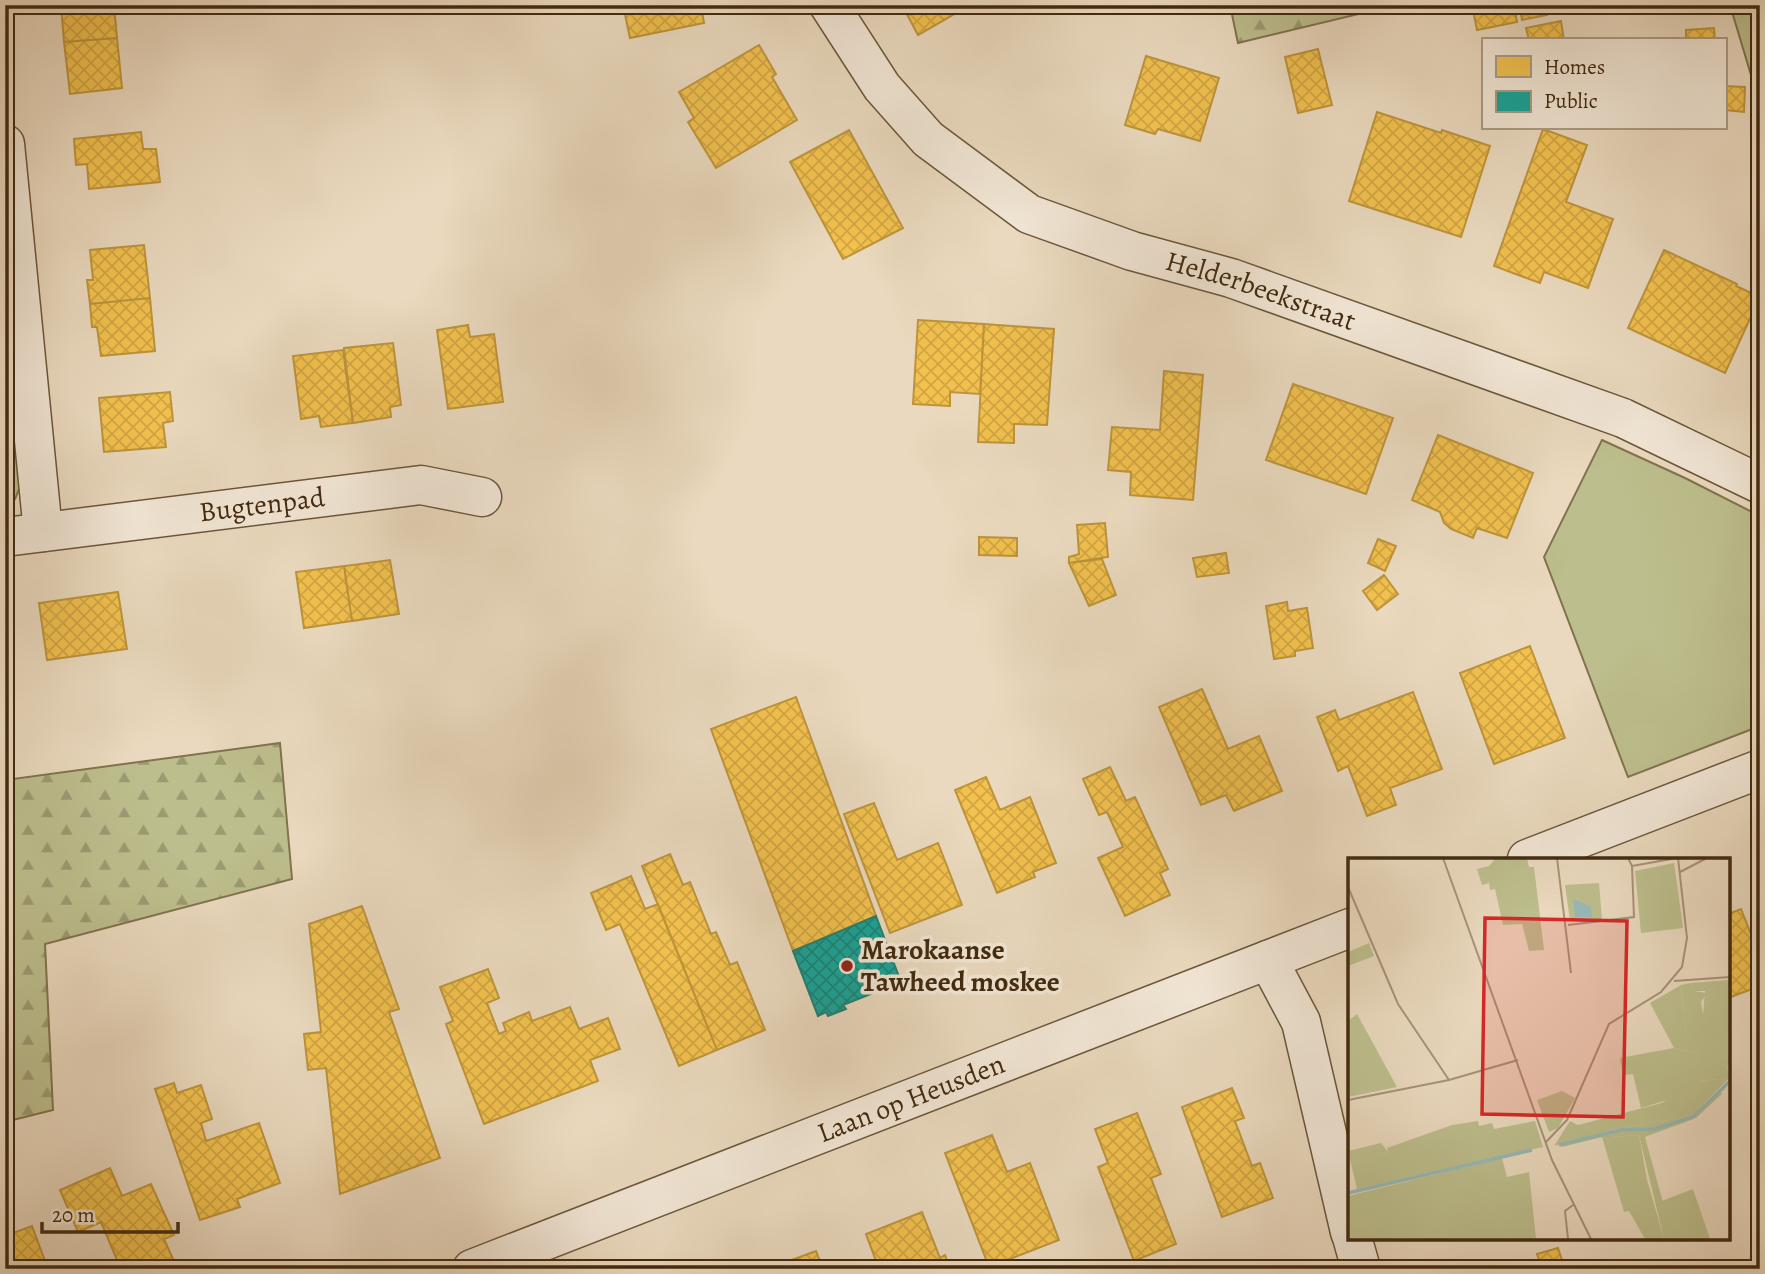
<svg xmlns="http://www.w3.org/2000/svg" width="1765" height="1274" font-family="Alegreya,serif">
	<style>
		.green { fill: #bdbe8d; stroke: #80744e; stroke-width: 2 }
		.forest { fill: url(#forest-firs); stroke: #80744e; stroke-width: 2 }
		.homes { fill: url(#homes-cross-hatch); stroke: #bd943b; stroke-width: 2 }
		.public { fill: url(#public-cross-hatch); stroke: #247f6f; stroke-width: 2 }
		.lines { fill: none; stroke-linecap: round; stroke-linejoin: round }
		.minor-casing { stroke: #6c563b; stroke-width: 41 }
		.minor { stroke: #f1e6d5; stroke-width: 38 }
		.poi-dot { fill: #8f2418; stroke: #f1e6d5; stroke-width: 2.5 }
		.labels { text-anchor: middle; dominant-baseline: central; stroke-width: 7; stroke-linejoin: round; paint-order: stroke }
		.street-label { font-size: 28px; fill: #422a0f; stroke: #f1e6d5 }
		.poi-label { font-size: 28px; font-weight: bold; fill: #422a0f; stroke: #f1e6d5; text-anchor: start }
		.inset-river { fill: none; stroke: #98b9b6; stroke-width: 3.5 }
		.inset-road { fill: none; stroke: #a79378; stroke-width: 2 }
		.view { fill: #d62828; fill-opacity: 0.15; stroke: #d62828; stroke-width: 3.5 }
		.inset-edge { fill: none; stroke: #422a0f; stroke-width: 3.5 }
	</style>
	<defs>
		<pattern id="forest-firs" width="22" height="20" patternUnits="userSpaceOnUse" patternTransform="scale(1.75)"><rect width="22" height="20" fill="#bdbe8d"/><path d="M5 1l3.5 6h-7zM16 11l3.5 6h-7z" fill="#9b9b72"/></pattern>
		<pattern id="homes-cross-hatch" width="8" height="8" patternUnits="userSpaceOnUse" patternTransform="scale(1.75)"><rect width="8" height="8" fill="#f2c14e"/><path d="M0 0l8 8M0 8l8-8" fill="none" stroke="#d1a643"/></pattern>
		<pattern id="public-cross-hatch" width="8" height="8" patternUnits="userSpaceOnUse" patternTransform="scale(1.75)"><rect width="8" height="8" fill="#17a398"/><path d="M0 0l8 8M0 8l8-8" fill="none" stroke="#16857a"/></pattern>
	</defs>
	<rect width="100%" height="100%" fill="#ead9be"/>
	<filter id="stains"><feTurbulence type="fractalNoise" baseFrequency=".00286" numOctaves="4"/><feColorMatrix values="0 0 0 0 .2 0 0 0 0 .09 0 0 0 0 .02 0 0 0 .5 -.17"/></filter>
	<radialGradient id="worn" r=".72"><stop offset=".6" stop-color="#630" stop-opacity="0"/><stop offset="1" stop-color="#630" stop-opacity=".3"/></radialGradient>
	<path class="green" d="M1730,5H1760V105Z
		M5,315L21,484L15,499L5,512Z
		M1602,440L1685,478L1760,516V726L1628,777L1544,557Z"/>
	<path class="forest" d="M1230,5H1392V6L1238,43Z
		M280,743L292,879L45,944L53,1110L5,1122V780Z"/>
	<path class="homes" d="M61,5H114L117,38L64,42Z
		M623,5H701L704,23L630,38Z
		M902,5H970L918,35Z
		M1472,5H1514L1517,22L1477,30Z
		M1519,5H1539L1540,10L1545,9L1547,15L1522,20Z
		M1561,21L1564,40H1529L1526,28Z
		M1714,28L1715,40H1659L1686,39V30Z
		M117,38L122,88L70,94L64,42Z
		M759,45L776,74L772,77L797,120L716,168L688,122L694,118L679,92Z
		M1318,49L1332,105L1298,113L1285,57Z
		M1146,56L1219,78L1200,141L1158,129L1155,134L1125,125Z
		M1725,86L1745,87L1744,112L1725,110Z
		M1377,112L1441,133L1442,130L1490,146L1461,237L1349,201Z
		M1543,129L1587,145L1566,202L1613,219L1588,288L1544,272L1540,283L1494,266Z
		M849,130L903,228L843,259L790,162Z
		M141,132L143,149H156L160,182L89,189L87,164L76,165L74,139Z
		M144,245L150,298L90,304L87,280H93L90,250Z
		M1664,250L1737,284L1736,286L1760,297L1725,373L1628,328Z
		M150,298L155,351L101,356L97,327H92L90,304Z
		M918,320L984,324L980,394L950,392V406L913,404Z
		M984,324L1054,329L1047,425L1014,424V443L978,442Z
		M468,325L470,337L494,334L503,402L448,409L437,330Z
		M393,343L401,405L390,407L391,417L353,423L344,348Z
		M343,350L353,423L321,427L319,416L301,419L293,356Z
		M1164,371L1203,375L1193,500L1130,495L1131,472L1108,470L1112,427L1160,430Z
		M1293,384L1393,418L1366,494L1266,460Z
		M170,392L173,421L163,423L166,447L104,452L99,398Z
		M1438,435L1533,473L1507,538L1477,528L1473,538L1451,529L1444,523L1440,512L1412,500Z
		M1105,523L1108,557L1069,563V557L1079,554L1077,525Z
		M979,537L1017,538V556L979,555Z
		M1378,539L1396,546L1385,571L1368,563Z
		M1226,553L1229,573L1197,577L1193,558Z
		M1102,559L1116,595L1089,606L1069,563Z
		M390,560L399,614L352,621L344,566Z
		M344,566L352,621L304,628L296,572Z
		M1384,575L1398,594L1377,610L1363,591Z
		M118,592L127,649L47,660L39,603Z
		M1287,602L1288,611L1307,608L1313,648L1295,651V656L1274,659L1266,606Z
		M1530,646L1565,738L1494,764L1460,673Z
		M1202,689L1228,749L1259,736L1282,791L1234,811L1226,795L1201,805L1159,707Z
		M1413,692L1442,769L1390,788L1396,805L1367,816L1348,766L1338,771L1317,717L1335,710L1339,720Z
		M796,697L876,916L793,951L711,729Z
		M1110,767L1126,801L1135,797L1168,869L1160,873L1170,895L1125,916L1098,858L1123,847L1107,812L1099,815L1083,779Z
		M986,777L1000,810L1030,797L1056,863L1033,872L1035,877L997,893L955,790Z
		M874,803L897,860L938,843L962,905L890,933L844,814Z
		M670,854L683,885L690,882L711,934L716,932L730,965L737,962L765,1030L717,1050L642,866Z
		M631,876L645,909L658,904L717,1050L679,1066L620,924L606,930L591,893Z
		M362,906L399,1009L389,1012L440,1158L340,1194L326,1068L308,1070L304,1034L321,1032L309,924Z
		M1741,909L1760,957V986L1728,998V914Z
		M488,969L499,998L487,1003L499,1034L506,1031L503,1023L529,1012L532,1021L570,1007L579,1029L608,1018L620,1049L590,1060L598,1081L484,1124L446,1024L453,1021L440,987Z
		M174,1083L177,1093L201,1085L212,1119L201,1123L206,1141L259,1123L280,1183L237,1199L240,1207L200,1220L155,1089Z
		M1232,1088L1244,1118L1235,1121L1252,1166L1260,1163L1273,1198L1222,1217L1182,1107Z
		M1137,1113L1161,1174L1151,1178L1176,1244L1134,1261L1098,1167L1108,1163L1095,1129Z
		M992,1135L1007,1172L1030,1163L1059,1240L989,1267L945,1153Z
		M110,1168L122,1196L151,1184L174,1235L164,1239L174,1261L156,1269H108L106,1265L117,1260L101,1222L78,1232L60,1190Z
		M922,1212L940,1258L945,1255L950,1269H879L866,1234Z
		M32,1226L48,1269H5V1236Z
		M1558,1248L1565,1269H1542L1537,1254Z
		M816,1251L823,1269L770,1268Z"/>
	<path class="public" d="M876,916L901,982L843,1005L846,1009L828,1016L826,1012L818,1016L793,951Z"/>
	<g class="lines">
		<defs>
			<g id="minor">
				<path id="s1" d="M829,5L882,87L928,139L1029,214L1132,251L1231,278L1623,418L1760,484"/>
				<path d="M5,144L43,532"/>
				<path id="s2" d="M5,537L421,485L482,497"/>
				<path d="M1527,859L1760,769"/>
				<path d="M1268,960L1301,1022L1350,1232"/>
				<path d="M1352,1237L1361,1269"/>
				<path id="s3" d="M472,1269L1350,928"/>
			</g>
		</defs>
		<use href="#minor" class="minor-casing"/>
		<use href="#minor" class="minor"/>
	</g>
	<circle class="poi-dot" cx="847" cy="966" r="7"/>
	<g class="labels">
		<g class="street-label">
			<text stroke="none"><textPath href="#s1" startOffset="537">Helderbeekstraat</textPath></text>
			<text stroke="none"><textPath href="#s2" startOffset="259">Bugtenpad</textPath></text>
			<text stroke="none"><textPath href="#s3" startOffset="471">Laan op Heusden</textPath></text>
		</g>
		<g class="poi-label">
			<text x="861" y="950">Marokaanse<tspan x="861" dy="32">Tawheed moskee</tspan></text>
		</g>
	</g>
	<g transform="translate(1348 858)">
		<rect width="382" height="382" fill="#ead9be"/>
		<path d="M326,5L335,70L293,75L287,13ZM251,25L254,62L222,63L217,27ZM21,85L26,98L0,108V94ZM381,122V207L377,210L374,167H365L355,158L357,133H346L343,125ZM333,127L338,176L346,175V195L326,190L302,145ZM9,156L49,229L0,239V163ZM381,220L344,258L262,272L206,288L222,263L230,267L314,245L326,237L351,232V223ZM214,233L227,240L210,270L201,274L189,242ZM130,263L131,268L144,265L146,271L187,263L195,289L9,331L0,293H7L9,299L40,294L39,290L104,267ZM291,277L299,322L316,381H297L281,353L276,354L257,289L264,279ZM154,300L159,319L181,314L188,381H0V338ZM345,331L362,381H325L311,344Z" fill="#bdbe8d"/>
		<path d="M148,0H179L181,9H186L196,92L181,93L174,66L155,67L147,31L142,32L141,25L134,27L129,11L141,8ZM343,125L346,133L359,135L353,144L355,157L364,156L365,167H374L381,220L351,223V232L293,250L285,216L275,217L272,200L326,190L346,195V176H338L333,127ZM371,233L374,236L348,260L297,279L325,381H316L291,277L264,279L257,289L254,279L214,289L213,284L262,272L343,258ZM33,285L40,294L9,300L7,293H0Z" fill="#bdbe8d"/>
		<path d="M225,41L243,49L244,59H227Z" fill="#98b9b6"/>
		<path class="inset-river" d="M211,287L273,272L307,271L345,259L382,223M0,335L184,292"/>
		<path class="inset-road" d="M95,0L204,302L243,381M209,0L223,115M284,8L329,0M332,14L359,0M0,29L50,146L101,222M220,67L286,59L284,8L280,0M326,123L382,119M0,242L101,222L170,202M198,284L219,262L261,166L313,134L334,109L339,80L330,0M220,381L217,353L225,347"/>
		<path class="view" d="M137,60L279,63L275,259L134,256Z"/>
		<rect width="382" height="382" class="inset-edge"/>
	</g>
	<rect width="1765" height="1274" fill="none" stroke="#ead9be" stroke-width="28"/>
	<rect x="7" y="7" width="1751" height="1260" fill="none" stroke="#422a0f" stroke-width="3.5"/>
	<rect x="14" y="14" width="1737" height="1246" fill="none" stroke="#422a0f" stroke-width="2"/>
	<rect x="1482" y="38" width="245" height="91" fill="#f1e6d5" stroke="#ab9b86" stroke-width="2"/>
	<rect x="1496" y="56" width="35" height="21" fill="#f2c14e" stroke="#ab9b86" stroke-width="2"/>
	<text x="1544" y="74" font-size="21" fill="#422a0f">Homes</text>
	<rect x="1496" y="91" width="35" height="21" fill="#17a398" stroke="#ab9b86" stroke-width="2"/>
	<text x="1544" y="108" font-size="21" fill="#422a0f">Public</text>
	<path d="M42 1222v10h136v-10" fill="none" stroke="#422a0f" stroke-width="3.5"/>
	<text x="52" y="1222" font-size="21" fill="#422a0f" stroke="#f1e6d5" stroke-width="5" paint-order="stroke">20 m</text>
	<rect width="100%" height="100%" filter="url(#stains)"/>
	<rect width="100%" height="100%" fill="url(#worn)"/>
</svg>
